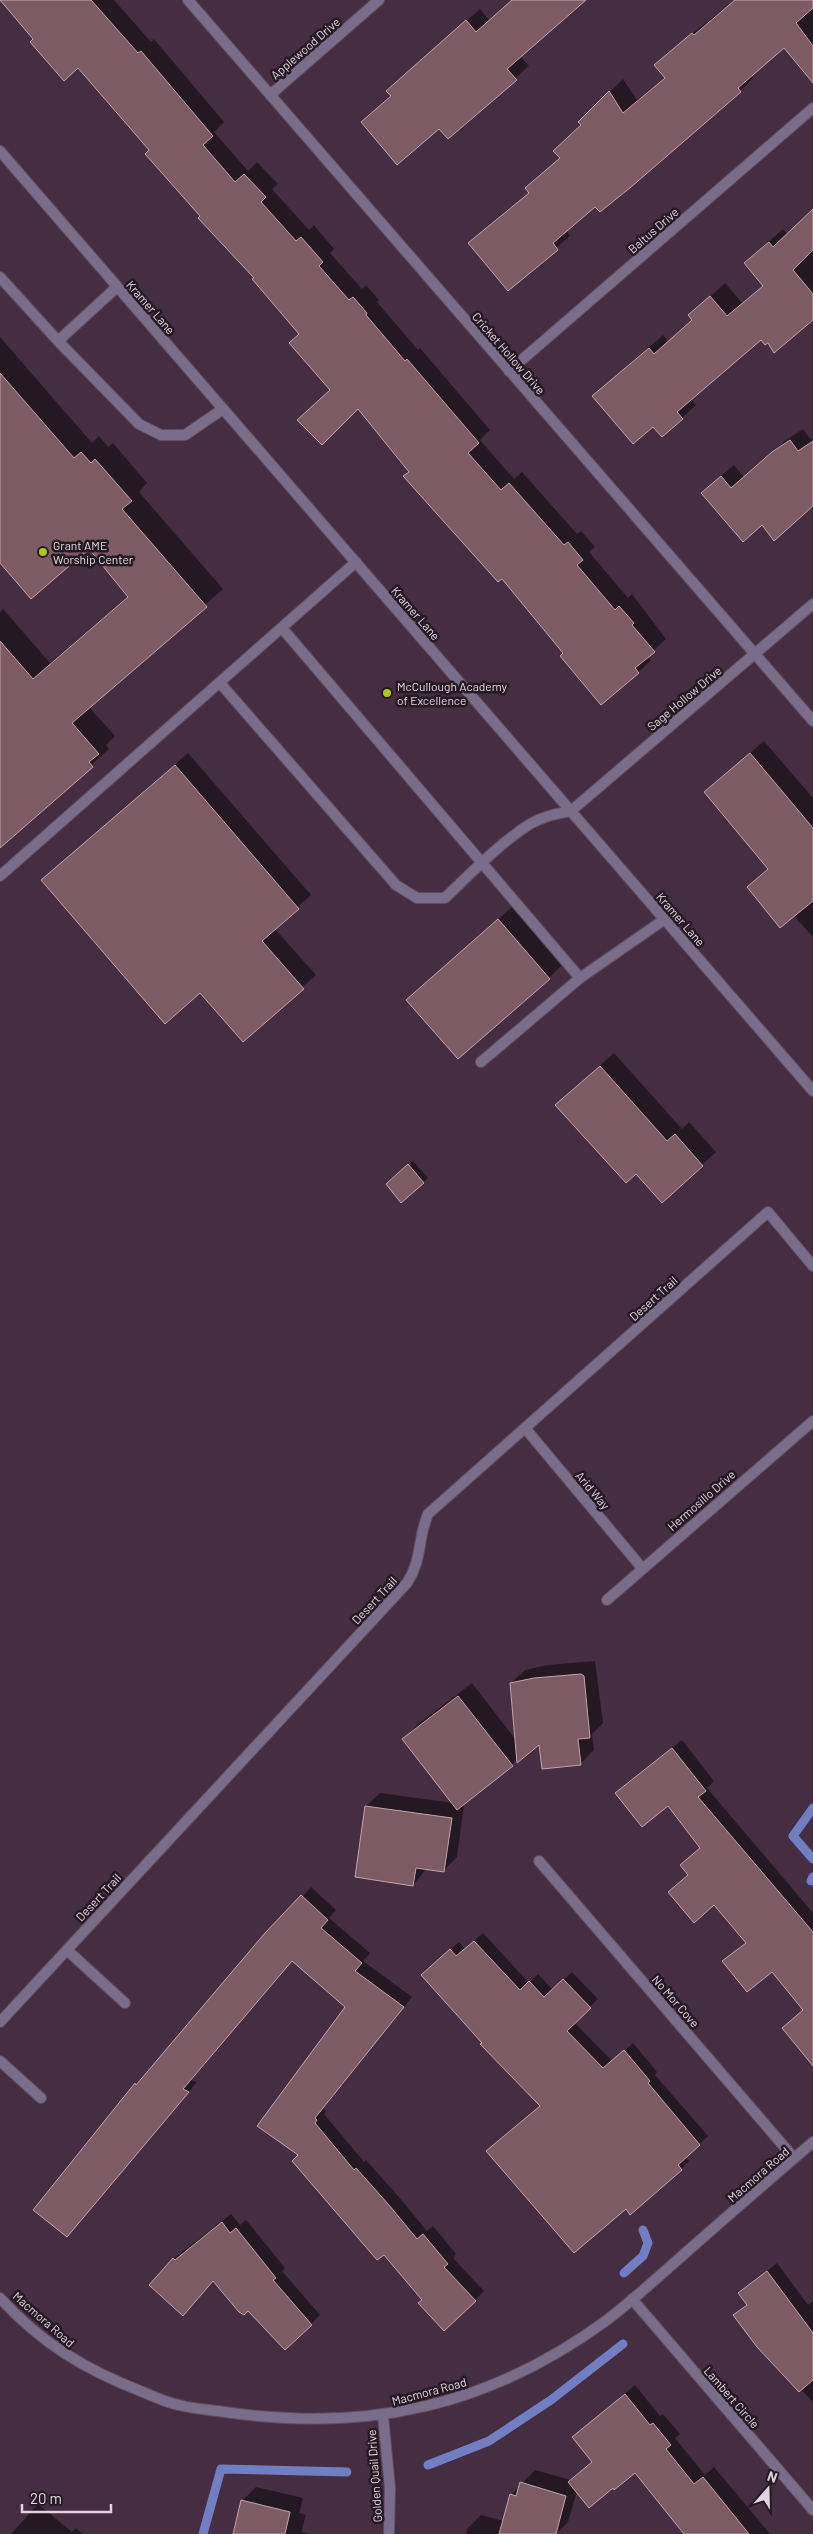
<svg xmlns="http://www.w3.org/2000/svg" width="813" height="2534" font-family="Barlow,sans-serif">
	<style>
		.shadow { fill: #0007 }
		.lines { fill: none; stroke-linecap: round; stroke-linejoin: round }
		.stream { stroke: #717ec1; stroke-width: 9 }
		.building { fill: #7c5b64; stroke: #c7a3ab }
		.service-casing { stroke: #614c5d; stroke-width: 12 }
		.minor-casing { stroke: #614c5d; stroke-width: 12 }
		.tertiary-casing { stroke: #614c5d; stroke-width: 12 }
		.service { stroke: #796d8a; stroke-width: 10 }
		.minor { stroke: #796d8a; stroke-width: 10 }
		.tertiary { stroke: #796d8a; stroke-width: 10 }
		.poi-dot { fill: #acc613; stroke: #251a23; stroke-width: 2 }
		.labels { text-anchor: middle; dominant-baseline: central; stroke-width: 5; stroke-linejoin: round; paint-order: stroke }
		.street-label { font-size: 12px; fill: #e2d3df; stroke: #251a23 }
		.poi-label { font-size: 12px; fill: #e2d3df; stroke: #251a23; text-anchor: start }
	</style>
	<rect width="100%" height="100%" fill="#452e41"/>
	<path class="shadow" d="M1,0H114L151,42L154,39L224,122L214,132L248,171L257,162L278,184L272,189L309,230L314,225L334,249L330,253L362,289L366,285L379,300L377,302L418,350L420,348L490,430L480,440L514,479L522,472L577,534L581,531L595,547L589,552L628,598L632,594L666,639L647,656L651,660L638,673L565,653L358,407L331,390L300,334L255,278L201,216L151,150L78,67L35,39Z
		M512,0H584L520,56L529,66L448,137L439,127L362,122L391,95L388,91L401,78L480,9L489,20Z
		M735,0H813V58L784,47L751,75L753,78L740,91L566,230L570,236L508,289L470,243L530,192L561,158L582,125L579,122L623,79L637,100L666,77L655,65L669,52Z
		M813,210V308L768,341L762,339L691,399L696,405L682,418L653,425L593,396L663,335L668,342L693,320L690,315L725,283L742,303L764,285L745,263L783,229L787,234Z
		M0,337L92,443L99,436L108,447L113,443L147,483L139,492L223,589L89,707L115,736L106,745L109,749L0,846V612L3,609L50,663L129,596L89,547L0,561Z
		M803,429L811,440L813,438V510L811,507L763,524L715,481L734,465L744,477L786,440Z
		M764,741L813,798V937L793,915L748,887L768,868L705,792Z
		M188,753L311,895L274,928L316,975L243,1040L200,992L43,880Z
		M512,907L562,965L549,978L408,1000Z
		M614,1053L682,1129L689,1122L716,1152L662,1201L570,1092Z
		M413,1161L428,1178L423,1182L391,1180Z
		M595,1661L603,1723L592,1734L594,1750L580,1764L540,1742L462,1804L464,1805L457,1857L444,1870L427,1868L413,1885L356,1876L366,1806L380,1793L454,1803L404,1739L417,1725L472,1683L516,1740L511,1683L525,1670L548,1665Z
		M682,1740L714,1781L707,1788L813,1913V2053L804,2010L772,1970L724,1961L746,1942L689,1874L702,1847L668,1804L626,1784Z
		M311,1887L336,1910L329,1918L370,1953L363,1961L412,1997L323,2109L326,2111L324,2114L364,2162L366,2160L398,2196L427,2231L433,2226L456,2254L453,2258L484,2291L475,2300H423L300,2154L347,2007L292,1960L191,2080L197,2082L67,2236L35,2209L136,2084Z
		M483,1933L529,1983L538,1974L553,1990L572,1972L598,1999L574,2022L612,2061L633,2043L657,2072L655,2075L708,2136L685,2157L689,2161L681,2169L496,2143L541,2105L484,2043L431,1967L459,1942L465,1949Z
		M231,2214L240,2225L246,2220L285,2268L282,2271L320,2315L311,2324L249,2309L214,2280L192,2305L173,2259Z
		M777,2263L808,2305L813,2301V2402L758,2346L735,2315L747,2303L739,2293Z
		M635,2385L660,2416L663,2414L680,2434L675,2438L705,2475L714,2467L770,2534H686L636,2471L577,2491L568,2522L556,2534H466L468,2528L481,2515L504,2521L511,2495L535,2470L571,2480L593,2461L574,2437Z
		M256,2487L303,2498L299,2513L306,2515L301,2532L310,2534H234L243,2500Z
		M38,2504L72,2532L76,2528L83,2534H11Z"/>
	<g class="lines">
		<path class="stream" d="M813,1808L793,1836L813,1859
			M811,1881L813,1877
			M624,2273L643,2256L648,2243L643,2230
			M428,2465L489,2441L551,2400L623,2344
			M203,2534L221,2469L347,2472"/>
	</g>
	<path class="building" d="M0,0H91L138,53L141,51L213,136L203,145L235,182L244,174L266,197L261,202L296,241L301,237L323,262L319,266L349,300L353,297L367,313L366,315L405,361L407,359L479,443L468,453L501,490L509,483L564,545L568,542L583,560L577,565L615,610L619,606L634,623L632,625L655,652L635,668L639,673L601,705L560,656L563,653L502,579L498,582L403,476L409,472L358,409L322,445L297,420L330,390L289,343L299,334L252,279L254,278L198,218L200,216L145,154L149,150L78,68L64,81L30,42L33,39Z
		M512,0H586L507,69L517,80L448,139L439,129L397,165L361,122L391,96L386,91L466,20L476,32Z
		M735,0H813V8L796,23L813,46V83L784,48L738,88L741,92L631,187L600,212L595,207L553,243L558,250L508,291L468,243L529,193L525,188L560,158L553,151L581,125L578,122L609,91L623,113L665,78L654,65L692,33L694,35Z
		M813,209V250L793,270L813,294V320L774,353L768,343L765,345L761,340L677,412L683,419L662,437L653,427L633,444L592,396L649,348L654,354L692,320L688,315L710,296L727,316L763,286L744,263L769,242L773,247Z
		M0,373L74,458L81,452L91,463L95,459L132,501L122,509L207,607L72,723L99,754L89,762L93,767L0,848V641L33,679L128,597L89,549L31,599L0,563Z
		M790,440L798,451L813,441V506L774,541L762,525L743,542L701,493L721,476L731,488L772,452Z
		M750,753L813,828V901L780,928L747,887L768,869L704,792Z
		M175,765L299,909L262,941L304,989L243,1042L200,993L165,1024L41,880Z
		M498,919L550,979L458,1059L406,1000Z
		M600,1066L667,1141L675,1134L703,1166L662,1203L636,1174L626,1183L555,1105Z
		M408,1164L424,1183L401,1203L386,1184Z
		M581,1674L584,1676L590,1738L578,1739L581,1765L542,1769L539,1745L517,1763L510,1683L534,1678Z
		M458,1696L513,1766L457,1810L402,1739Z
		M672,1748L706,1791L698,1797L813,1932V2066L782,2028L803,2010L772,1972L747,1992L722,1961L746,1943L714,1905L694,1923L668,1892L688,1875L680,1865L700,1848L668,1806L642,1827L615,1793Z
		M365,1806L452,1818L444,1872L416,1868L413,1886L355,1877Z
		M301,1895L328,1920L321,1928L362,1963L355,1971L404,2007L315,2118L317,2120L315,2123L354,2170L356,2168L389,2205L417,2239L423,2234L448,2264L444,2267L476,2301L444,2331L418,2303L422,2300L384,2255L377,2260L292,2161L298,2155L257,2126L345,2007L292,1961L183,2089L189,2092L67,2237L33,2210L135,2083L136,2085L265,1933Z
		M474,1941L520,1990L529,1981L544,1997L563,1979L591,2008L567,2031L603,2068L624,2050L650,2081L648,2083L700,2145L678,2165L682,2170L630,2215L626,2209L574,2253L486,2151L540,2106L480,2044L482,2043L421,1975L450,1949L456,1956Z
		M222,2222L230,2233L236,2228L276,2278L273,2280L312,2325L285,2350L248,2311L244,2315L239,2312L213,2281L183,2316L149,2285L173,2258L175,2260Z
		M767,2271L813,2333V2380L799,2392L757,2347L733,2315L747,2305L738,2293Z
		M625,2394L650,2425L653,2423L671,2445L666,2449L694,2484L703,2477L749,2534H684L635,2473L614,2490L613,2488L589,2508L568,2482L592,2462L572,2437Z
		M520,2482L566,2496L556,2534H499L510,2494L516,2496Z
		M241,2500L290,2512L285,2534H233Z"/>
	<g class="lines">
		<defs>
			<path id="service" d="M0,277L58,341L117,287
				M58,341L139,424L161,435H185L223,409
				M282,628L580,978L665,919
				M220,683L396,885L417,898H445C470,874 501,842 530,824C543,816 557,814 571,811
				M0,876L356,562
				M481,1062L580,978"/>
			<path id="minor" d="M188,0L813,721
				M270,95L379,0
				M509,371L813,108
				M571,811L813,604
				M525,1428L642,1568
				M607,1600L813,1421
				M539,1861L794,2158
				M67,1950L125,2003
				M0,2022L407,1583C423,1558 417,1540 428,1514L768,1212L813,1266
				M0,2061L41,2098
				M0,2298C42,2344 86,2370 143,2392C155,2397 167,2403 179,2405C194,2409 210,2410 225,2412C367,2433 490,2406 607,2320C633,2300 657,2278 682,2256C725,2218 769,2180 813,2142
				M632,2299L813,2510
				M383,2416L390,2488L389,2534"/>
			<path id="tertiary" d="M0,151L813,1091"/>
		</defs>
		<use href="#service" class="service-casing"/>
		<use href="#minor" class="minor-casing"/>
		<use href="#tertiary" class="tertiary-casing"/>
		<use href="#service" class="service"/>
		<use href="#minor" class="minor"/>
		<use href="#tertiary" class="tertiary"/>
	</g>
	<g class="poi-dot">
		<circle cx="43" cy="552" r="5"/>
		<circle cx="387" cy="693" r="5"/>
	</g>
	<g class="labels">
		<g class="street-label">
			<text transform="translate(305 48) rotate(-41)">Applewood Drive</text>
			<text transform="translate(653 230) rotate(-41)">Baltus Drive</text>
			<text transform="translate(151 307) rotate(49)">Kramer Lane</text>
			<text transform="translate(509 353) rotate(49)">Cricket Hollow Drive</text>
			<text transform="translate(416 613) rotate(49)">Kramer Lane</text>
			<text transform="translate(684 698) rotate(-40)">Sage Hollow Drive</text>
			<text transform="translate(681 919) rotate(49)">Kramer Lane</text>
			<text transform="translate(653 1298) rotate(-42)">Desert Trail</text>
			<text transform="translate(593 1490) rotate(50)">Arid Way</text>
			<text transform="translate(701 1500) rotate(-41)">Hermosillo Drive</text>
			<text transform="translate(374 1600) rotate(-47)">Desert Trail</text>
			<text transform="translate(98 1897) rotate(-47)">Desert Trail</text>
			<text transform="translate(676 2001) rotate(49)">No Mor Cove</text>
			<text transform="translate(758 2174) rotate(-41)">Macmora Road</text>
			<text transform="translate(44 2319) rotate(41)">Macmora Road</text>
			<text transform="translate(429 2391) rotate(-15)">Macmora Road</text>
			<text transform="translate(732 2397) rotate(49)">Lambert Circle</text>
			<text transform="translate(374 2476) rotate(-94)">Golden Quail Drive</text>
		</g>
		<g class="poi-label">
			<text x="53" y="545">Grant AME<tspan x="53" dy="14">Worship Center</tspan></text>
			<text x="397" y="686">McCullough Academy<tspan x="397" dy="14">of Excellence</tspan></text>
		</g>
	</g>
	<g transform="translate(768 2489) rotate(20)" stroke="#251a23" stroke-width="4" paint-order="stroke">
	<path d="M0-4L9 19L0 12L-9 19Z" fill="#e2d3df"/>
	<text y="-8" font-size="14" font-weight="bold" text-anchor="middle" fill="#e2d3df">N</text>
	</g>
	<path d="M22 2504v8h89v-8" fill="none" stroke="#e2d3df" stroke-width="2.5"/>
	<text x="30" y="2504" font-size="15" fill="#e2d3df" stroke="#251a23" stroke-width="4" paint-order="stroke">20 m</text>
</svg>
